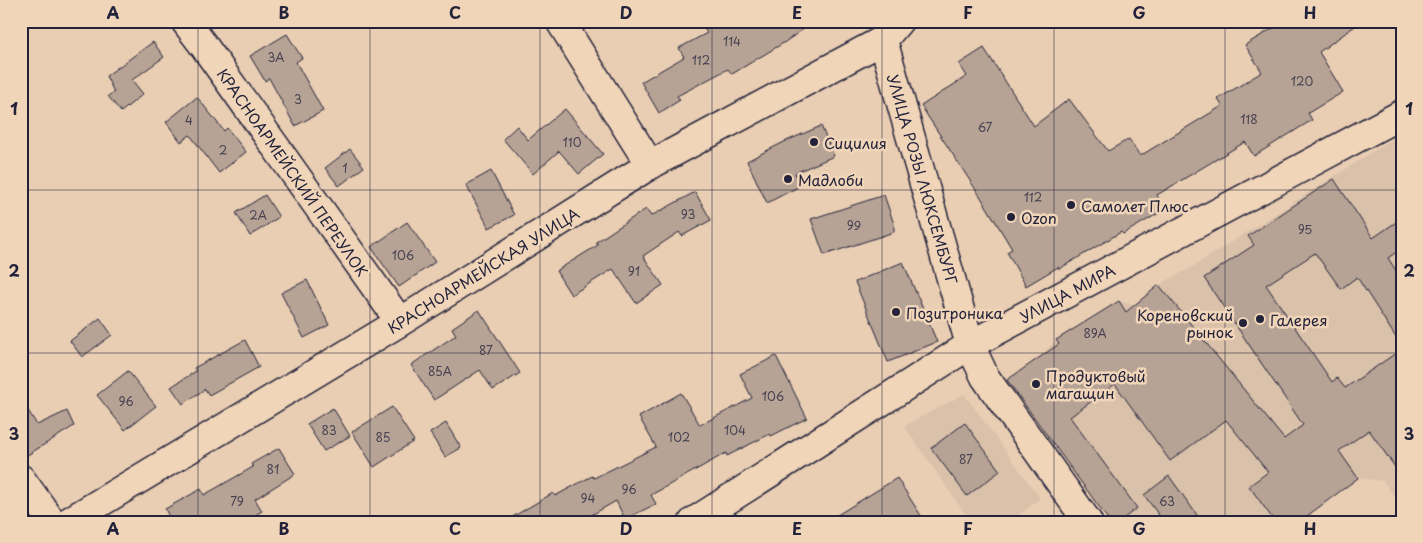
<svg xmlns="http://www.w3.org/2000/svg" width="1423" height="543" font-family="'Playpen Sans',sans-serif">
	<style>
		.built { fill: #dac1aa }
		.building { fill: #b7a395; stroke: #22223b }
		.lines { fill: none; stroke-linecap: round; stroke-linejoin: round }
		.minor-casing { stroke: #22223b; stroke-width: 31 }
		.minor { stroke: #f1d5b8; stroke-width: 28 }
		.grid { fill: none; stroke: #22223b; stroke-width: 1; stroke-opacity: 0.55 }
		.poi-dot { fill: #22223b; stroke: #f1d5b8; stroke-width: 2 }
		.labels { text-anchor: middle; dominant-baseline: central; stroke-width: 5; stroke-linejoin: round; paint-order: stroke }
		.number-label { font-size: 12px; fill: #474252 }
		.poi-label { font-size: 15px; fill: #22223b; stroke: #f1d5b8; text-anchor: start }
		.street-label { font-size: 15px; fill: #22223b; stroke: #f1d5b8 }
		.neatline { fill: none; stroke: #22223b; stroke-width: 2 }
		.grid-label { font-size: 16px; text-anchor: middle; font-weight: bold; fill: #22223b }
	</style>
	<rect width="100%" height="100%" fill="#e9ceb3"/>
	<filter id="ink" filterUnits="userSpaceOnUse"><feTurbulence type="fractalNoise" baseFrequency=".02" numOctaves="2"/><feDisplacementMap in="SourceGraphic" scale="10" xChannelSelector="R" yChannelSelector="G"/><feConvolveMatrix kernelMatrix="1 2 1 2 8 2 1 2 1" color-interpolation-filters="sRGB"/></filter>
	<g filter="url(#ink)">
		<path class="built" d="M1402,133V504L1401,505L1383,481L1358,478L1299,522H1110L1007,380L1041,356L1056,340L1119,301L1134,305L1159,285L1194,266Z
			M964,394L1040,498L1010,522H971L904,426Z"/>
		<path class="building" d="M700,21H815L785,42L732,74L728,69L677,96L680,100L659,113L641,82L684,57L679,48L707,33Z
			M1285,21H1362L1319,52L1343,92L1308,113L1312,120L1254,156L1245,142L1157,195L1164,210L1123,234L1121,232L1059,269L1058,267L1026,286L1007,252L1012,249L982,199L921,106L967,76L959,64L984,48L1034,126L1069,99L1108,151L1129,139L1140,156L1222,106L1218,99L1262,72L1245,45Z
			M287,34L302,58L296,62L323,111L295,126L269,78L265,81L250,56Z
			M153,42L164,57L132,80L143,94L121,112L108,96L114,92L106,76Z
			M197,97L224,131L227,128L246,152L219,173L190,135L181,142L166,122Z
			M565,109L603,154L579,174L559,151L533,174L503,139L517,126L528,140Z
			M821,126L834,156L795,173L798,180V187L767,203L747,161L784,142Z
			M350,149L364,167L339,186L325,168Z
			M491,171L514,215L489,228L466,185Z
			M1334,179L1373,238L1402,218V248L1388,258L1402,280V347L1357,277L1341,289L1315,253L1266,285L1332,382L1337,378L1345,388L1402,349V477L1369,430L1339,451L1358,478L1299,522H1275L1249,486L1268,472L1226,420L1170,461L1115,384L1070,417L1137,508L1119,522H1110L1007,380L1059,344L1056,340L1119,301L1126,312L1159,285L1284,439L1303,425L1204,278L1254,245L1248,236Z
			M695,192L711,220L682,236L679,232L643,256L663,285L636,303L613,269L571,295L556,271L598,245L596,242L646,209L651,216Z
			M265,195L279,217L250,236L236,213Z
			M884,195L894,224V232L824,255L811,219Z
			M407,222L435,262L399,287L371,247Z
			M903,262L937,342L888,362L855,282Z
			M307,280L329,325L304,338L281,293Z
			M479,310L520,373L493,390L480,370L434,400L411,365L456,335L452,328Z
			M100,318L112,335L82,357L70,341Z
			M245,340L259,367L209,395L205,389L183,404L171,387L196,371L194,368Z
			M776,356L807,418L771,436L770,434L727,456L726,453L651,495L656,504L625,519L616,501L579,522H504L553,493L555,496L592,476L594,478L656,447L639,417L681,393L700,425L752,398L740,374Z
			M128,371L156,406L125,430L97,395Z
			M21,399L37,425L67,411L74,426L21,459Z
			M392,407L414,441L374,467L352,432Z
			M333,408L350,436L324,451L307,424Z
			M446,423L461,448L445,457L430,433Z
			M965,423L1000,471L967,496L931,448Z
			M279,448L295,474L255,499L262,511L244,522H172L165,509L201,489L204,495L253,467L251,464Z
			M1169,476L1202,522H1164L1144,495Z
			M897,478L925,522H826Z"/>
		<g class="lines">
			<defs>
				<path id="minor" d="M185,21L204,46L400,322
					M560,21L650,165
					M883,40L970,345L985,377L1088,522
					M21,479L52,522
					M68,522L400,322L650,165L883,40L899,21
					M693,522L970,345L1402,114"/>
			</defs>
			<use href="#minor" class="minor-casing"/>
			<use href="#minor" class="minor"/>
		</g>
	</g>
	<path class="grid" d="M198,21V522M370,21V522M540,21V522M712,21V522M882,21V522M1054,21V522M1225,21V522M21,190H1402M21,353H1402"/>
	<g class="poi-dot">
		<circle cx="814" cy="142" r="5"/>
		<circle cx="788" cy="179" r="5"/>
		<circle cx="1071" cy="205" r="5"/>
		<circle cx="1011" cy="217" r="5"/>
		<circle cx="896" cy="312" r="5"/>
		<circle cx="1260" cy="319" r="5"/>
		<circle cx="1243" cy="323" r="5"/>
		<circle cx="1036" cy="384" r="5"/>
	</g>
	<g class="labels">
		<g class="number-label">
			<text x="732" y="41">114</text>
			<text x="276" y="57">3А</text>
			<text x="701" y="60">112</text>
			<text x="1302" y="81">120</text>
			<text x="298" y="99">3</text>
			<text x="1249" y="119">118</text>
			<text x="189" y="120">4</text>
			<text x="985" y="127">67</text>
			<text x="572" y="142">110</text>
			<text x="223" y="150">2</text>
			<text x="345" y="168">1</text>
			<text x="1033" y="197">112</text>
			<text x="688" y="214">93</text>
			<text x="258" y="215">2А</text>
			<text x="854" y="225">99</text>
			<text x="1305" y="229">95</text>
			<text x="403" y="255">106</text>
			<text x="634" y="271">91</text>
			<text x="1095" y="333">89А</text>
			<text x="486" y="350">87</text>
			<text x="440" y="371">85А</text>
			<text x="773" y="396">106</text>
			<text x="126" y="401">96</text>
			<text x="329" y="430">83</text>
			<text x="735" y="430">104</text>
			<text x="383" y="437">85</text>
			<text x="679" y="437">102</text>
			<text x="966" y="459">87</text>
			<text x="273" y="469">81</text>
			<text x="629" y="489">96</text>
			<text x="588" y="498">94</text>
			<text x="237" y="501">79</text>
			<text x="1167" y="501">63</text>
		</g>
		<g class="poi-label">
			<text x="824" y="142">Сицилия</text>
			<text x="798" y="179">Мадлоби</text>
			<text x="1081" y="205">Самолет Плюс</text>
			<text x="1021" y="217">Ozon</text>
			<text x="906" y="312">Позитроника</text>
			<text x="1233" y="314" text-anchor="end">Кореновский<tspan x="1233" dy="17">рынок</tspan></text>
			<text x="1270" y="319">Галерея</text>
			<text x="1046" y="375">Продуктовый<tspan x="1046" dy="17">магащин</tspan></text>
		</g>
		<g class="street-label">
			<text transform="translate(293 172) rotate(55)">КРАСНОАРМЕЙСКИЙ ПЕРЕУЛОК</text>
			<text transform="translate(923 179) rotate(74)">УЛИЦА РОЗЫ ЛЮКСЕМБУРГ</text>
			<text transform="translate(483 270) rotate(-32)">КРАСНОАРМЕЙСКАЯ УЛИЦА</text>
			<text transform="translate(1067 293) rotate(-28)">УЛИЦА МИРА</text>
		</g>
	</g>
	<rect width="1423" height="543" fill="none" stroke="#f1d5b8" stroke-width="55"/>
	<rect x="28" y="28" width="1368" height="488" class="neatline"/>
	<g class="grid-label">
		<text x="113" y="19">A</text>
		<text x="284" y="19">B</text>
		<text x="455" y="19">C</text>
		<text x="626" y="19">D</text>
		<text x="797" y="19">E</text>
		<text x="968" y="19">F</text>
		<text x="1139" y="19">G</text>
		<text x="1310" y="19">H</text>
		<text x="14" y="115">1</text>
		<text x="1409" y="115">1</text>
		<text x="14" y="277">2</text>
		<text x="1409" y="277">2</text>
		<text x="14" y="440">3</text>
		<text x="1409" y="440">3</text>
		<text x="113" y="535">A</text>
		<text x="284" y="535">B</text>
		<text x="455" y="535">C</text>
		<text x="626" y="535">D</text>
		<text x="797" y="535">E</text>
		<text x="968" y="535">F</text>
		<text x="1139" y="535">G</text>
		<text x="1310" y="535">H</text>
	</g>
</svg>
